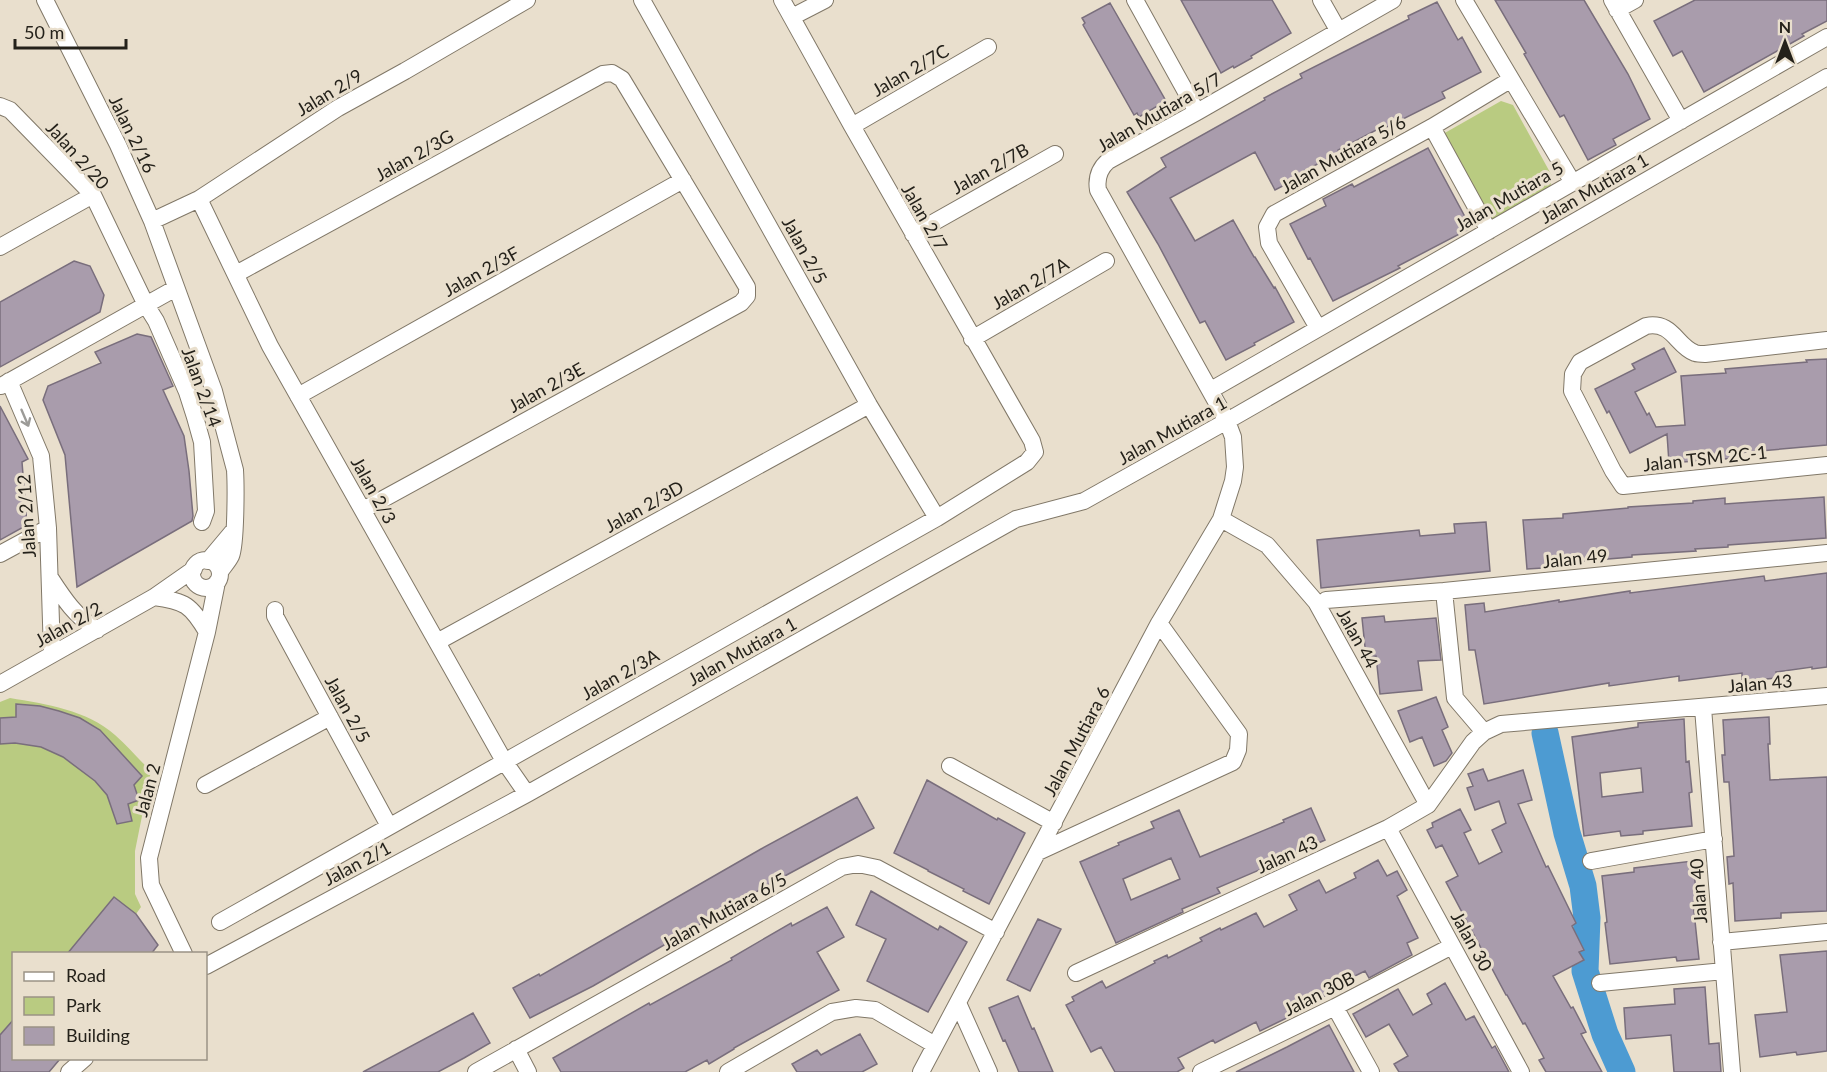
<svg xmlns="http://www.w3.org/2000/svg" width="1827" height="1072" font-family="Lato,sans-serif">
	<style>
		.green { fill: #b9cb81 }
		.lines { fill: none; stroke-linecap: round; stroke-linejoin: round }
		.river { stroke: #4d9bd2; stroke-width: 27 }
		.building { fill: #a99cac; stroke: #796e7c; stroke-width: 1.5; fill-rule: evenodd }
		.minor-casing { stroke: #817868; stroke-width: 18 }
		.minor { stroke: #fff; stroke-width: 16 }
		.oneway { stroke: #9c9b98 }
		.labels { text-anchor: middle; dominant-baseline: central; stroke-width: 6; stroke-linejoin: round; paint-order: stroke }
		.street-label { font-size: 18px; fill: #24211a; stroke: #e9dfcd }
	</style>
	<rect width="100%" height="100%" fill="#e9dfcd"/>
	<path class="green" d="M1501,101L1513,105L1552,176L1550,189L1492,220L1443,134Z
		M10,698C46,704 87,710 115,735C128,746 139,760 151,771L135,851V894L141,907L136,914L158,945L151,953L14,954V1058L60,1059L49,1072H0V702Z"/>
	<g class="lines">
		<path class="river" d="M1545,733L1567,833L1583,886L1587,918L1585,971L1605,1034L1622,1072"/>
	</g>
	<path class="building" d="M1181,0H1272L1291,33L1251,56L1252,58L1234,68L1233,66L1221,73Z
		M1495,0H1584L1628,74L1650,119L1613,139L1616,145L1588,160L1564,115L1560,117L1545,91L1524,54L1526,53Z
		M1695,0H1827V21L1802,34L1804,36L1704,92L1682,51L1673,56L1654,21Z
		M1437,2L1458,40L1462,37L1481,72L1442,92L1445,98L1381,130L1380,128L1338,150L1339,153L1302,172L1304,175L1275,190L1255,152L1170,198L1195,241L1233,220L1254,257H1255L1274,288L1275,287L1294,322L1254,343L1255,345L1226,360L1205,321L1200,323L1158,244L1127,192L1166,167L1161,158L1265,100L1264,98L1302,78L1300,74L1409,19L1408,16Z
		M1110,3L1166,101L1139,117L1137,113L1134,115L1083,25L1085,23L1082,18Z
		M1428,148L1471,228L1398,266L1400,268L1333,301L1310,258L1308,259L1290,224L1326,206L1323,199L1352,184L1354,187Z
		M74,261L90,266L104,295L100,312L0,367V302Z
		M137,334L151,337L173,386L163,390L184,436L189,471L193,516L192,521L77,587L65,455L43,400L48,386L101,363L95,352Z
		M1664,348L1676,372L1635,392L1647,415L1649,413L1656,427L1685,425L1681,376L1726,373L1725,369L1807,362L1806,360L1827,359V445L1737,453V458L1669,463L1667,434L1630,453L1609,411L1607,413L1595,389L1635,369L1632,364Z
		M0,406L28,459L22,462L27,525L0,540Z
		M1824,497L1826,538L1728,545V547L1695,549L1696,551L1632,555V557L1559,563V567L1527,569L1523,520L1563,518V514L1628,508V507L1693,503V501L1725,498V504Z
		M1486,522L1490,571L1321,588L1317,540L1419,530L1420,536L1455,533L1454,524Z
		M1827,573V667L1812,669V667L1776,672L1777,678L1742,681V673L1679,681V676L1609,686V683L1484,704L1475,650H1469L1465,605L1484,603L1485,612L1559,600V602L1630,591V593L1764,576L1765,581Z
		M1384,616L1385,622L1436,618L1441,660L1418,661L1422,690L1380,694L1376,656L1366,657L1362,618Z
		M1436,697L1448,727L1442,730L1452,753L1446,761L1434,766L1422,737L1410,742L1398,711Z
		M16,704L40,706L59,711L80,718L100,730L142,776L134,785L139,800L128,804L132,821L117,824L107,795L95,781L63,757L41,747L15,743L0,744V718L16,717Z
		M1769,717L1770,744H1768L1770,780L1827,777V911L1781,913V918L1735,921L1733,883L1729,884L1727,857L1734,856L1729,782H1724L1722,755H1725L1723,720Z
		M1684,719L1686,762L1689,761L1692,792L1689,793L1692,826L1643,831V834L1621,836L1620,831L1584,836L1572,737L1638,727V723ZM1641,768L1643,792L1602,797L1600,773Z
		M1483,769L1488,781L1523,770L1532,800L1518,804L1546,867L1548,866L1576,923L1572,926L1584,950L1579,952L1584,960L1553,976L1571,1008L1573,1007L1586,1032L1581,1034L1602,1072H1546L1539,1060L1544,1058L1525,1023L1523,1024L1507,995H1506L1446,882L1458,876L1442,845L1436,848L1427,830L1433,827L1432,823L1460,809L1471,830L1464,833L1479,864L1502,852L1492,830L1506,823L1499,801L1475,810L1467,788L1473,786L1468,774Z
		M927,780L997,820L998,818L1025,833L989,904L963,891L964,889L928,871V870L894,853Z
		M857,797L874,828L768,885L593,986L530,1018L513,988L539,974L540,976L761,849Z
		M1311,808L1325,840L1291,855L1292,856L1217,888L1220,893L1182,909L1183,912L1116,943L1080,862L1119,845L1118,843L1154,828L1151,822L1179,810L1200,857L1284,822L1283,820ZM1171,858L1180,879L1131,900L1123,879Z
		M1378,860L1387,876L1397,871L1407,890L1397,896L1418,938L1407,943L1412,955L1369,978L1365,971L1332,987L1334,991L1304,1007L1305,1009L1260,1031L1256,1022L1215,1043L1213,1040L1178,1058L1184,1068L1177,1072H1115L1101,1047L1091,1052L1066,1005L1074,1001L1072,997L1102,981L1106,988L1155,963L1154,961L1167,955L1168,958L1202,941L1200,938L1220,928L1221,930L1256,913L1264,927L1297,910L1289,895L1319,880L1326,893L1356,878L1354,873Z
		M1693,861L1697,902H1693L1699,959L1677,961L1676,957L1610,964L1605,923L1607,922L1602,876L1634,872V868Z
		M871,891L938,930L940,926L967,942L928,1012L867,981L886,939L856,925Z
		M114,897L136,914L158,945L151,954H67Z
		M827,907L844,937L817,952L839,990L734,1048V1049L709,1064L707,1060L685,1072H561L553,1058L649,1003L650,1005L732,960L731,958L791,923L792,926Z
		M1038,919L1061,929L1030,991L1007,980Z
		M1827,951V1051L1797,1055L1796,1052L1760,1057L1755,1015L1787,1012L1780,955Z
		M1445,983L1466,1020L1474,1016L1492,1048L1495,1046L1509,1072H1399L1394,1064L1408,1056L1389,1024L1366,1037L1353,1014L1398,989L1413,1015L1432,1004L1427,994Z
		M1705,987L1709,1044L1719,1043L1721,1072H1674L1671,1035L1626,1039L1624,1008L1675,1004L1674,989Z
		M1018,996L1032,1029L1034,1028L1053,1072H1019L1005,1040L1003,1041L989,1008Z
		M473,1013L490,1043L464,1058L438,1072H363Z
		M14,1019V1059H60L49,1072H0V1035Z
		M1329,1025L1354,1072H1236L1287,1047Z
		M860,1034L877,1064L862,1072H797L792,1064L817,1050L821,1055Z"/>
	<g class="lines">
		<defs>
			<path id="minor" d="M45,0L118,145L152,221L214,391L235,470C236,486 236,544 231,556C228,562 223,567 220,572
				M642,0L869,405L937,518
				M1135,0L1197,112
				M1321,0L1338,30
				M1464,0L1573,183
				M1612,0L1681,121
				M1617,10L1635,0
				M792,17L825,0
				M0,106L10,110L93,195L146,305L156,321L187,392L195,417L202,442L206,511L202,522
				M852,126L988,47
				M1432,127L1489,231
				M199,199L270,346L504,761L527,794
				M152,221L199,199L338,108L405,71L527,0
				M913,234L1055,154
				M0,247L93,195
				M236,274L603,74L612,73L622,79L747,287V296L741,303L363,510
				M1318,328L1269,243L1267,227L1274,214L1432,127L1510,80
				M972,339L1106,261
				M1827,340L1705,354C1701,354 1698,354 1695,353C1676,346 1673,321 1646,326L1580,362L1573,374L1572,391L1613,471L1623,486L1827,465
				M9,381L41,456L48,528L52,654
				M1,386L176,288
				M1211,390L1827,37
				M298,396L683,180
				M1221,519L1267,545L1316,602L1428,805
				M0,554L48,528
				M192 574a14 14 0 1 1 28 0a14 14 0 1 1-28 0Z
				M208,561L234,530
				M51,579C64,599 76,617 97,630
				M1444,591L1455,698L1484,732
				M154,597C185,601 191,605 207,632
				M1326,600L1444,591L1827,553
				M275,610V616L389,826
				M437,642L869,405
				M0,684L154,597L194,569
				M1703,708L1732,1072
				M950,766L1054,823
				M205,785L330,717
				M1388,828L1521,1072
				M1038,852L1233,762L1238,750L1239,734L1159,623
				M1591,861L1714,839
				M220,922L937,518L1027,462L1035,452L1032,441L852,126L782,0
				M1721,942L1827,932
				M184,954L151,885L149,858L207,632L217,582
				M206,966L527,794L1016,519L1084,501L1227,421L1827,77
				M1076,973L1388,828L1428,805L1473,742L1484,732L1501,724L1827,696
				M1600,983L1724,971
				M958,1003L989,1072
				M1335,1007L1371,1072
				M516,1049L528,1072
				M69,1072L85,1058
				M476,1072L842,867L858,864L877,868L996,932
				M728,1072L832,1012L856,1008L875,1010L935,1045
				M921,1072L1159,623L1221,519L1233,481L1235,467L1233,437L1227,421L1098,190C1096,178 1099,169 1108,161L1197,112L1393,0
				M1201,1072L1335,1007L1452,946"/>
		</defs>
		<use href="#minor" class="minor-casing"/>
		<use href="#minor" class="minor"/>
	</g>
	<defs><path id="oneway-shaft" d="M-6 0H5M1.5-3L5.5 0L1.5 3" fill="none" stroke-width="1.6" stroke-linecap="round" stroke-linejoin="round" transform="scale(1.5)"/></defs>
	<use class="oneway" href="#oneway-shaft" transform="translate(25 418) rotate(67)"/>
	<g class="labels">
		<g class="street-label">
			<text transform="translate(910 70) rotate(-30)">Jalan 2/7C</text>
			<text transform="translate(329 92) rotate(-31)">Jalan 2/9</text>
			<text transform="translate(1159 112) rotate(-30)">Jalan Mutiara 5/7</text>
			<text transform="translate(133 134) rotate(64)">Jalan 2/16</text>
			<text transform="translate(1343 154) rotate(-29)">Jalan Mutiara 5/6</text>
			<text transform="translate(78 155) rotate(48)">Jalan 2/20</text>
			<text transform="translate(414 155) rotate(-29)">Jalan 2/3G</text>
			<text transform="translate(990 168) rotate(-29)">Jalan 2/7B</text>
			<text transform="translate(1594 188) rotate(-30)">Jalan Mutiara 1</text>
			<text transform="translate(1509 196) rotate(-30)">Jalan Mutiara 5</text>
			<text transform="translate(925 217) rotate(60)">Jalan 2/7</text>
			<text transform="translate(805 250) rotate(61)">Jalan 2/5</text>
			<text transform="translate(481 271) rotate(-29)">Jalan 2/3F</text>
			<text transform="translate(1030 283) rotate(-30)">Jalan 2/7A</text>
			<text transform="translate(202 387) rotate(70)">Jalan 2/14</text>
			<text transform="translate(546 387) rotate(-29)">Jalan 2/3E</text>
			<text transform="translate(1172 430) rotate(-29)">Jalan Mutiara 1</text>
			<text transform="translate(1705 458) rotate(-6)">Jalan TSM 2C-1</text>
			<text transform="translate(374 490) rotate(61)">Jalan 2/3</text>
			<text transform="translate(644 506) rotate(-29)">Jalan 2/3D</text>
			<text transform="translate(26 516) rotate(-94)">Jalan 2/12</text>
			<text transform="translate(1575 558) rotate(-6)">Jalan 49</text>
			<text transform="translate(68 624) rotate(-29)">Jalan 2/2</text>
			<text transform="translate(1358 638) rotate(61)">Jalan 44</text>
			<text transform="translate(742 651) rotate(-29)">Jalan Mutiara 1</text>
			<text transform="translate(620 674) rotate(-29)">Jalan 2/3A</text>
			<text transform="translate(1760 683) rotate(-5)">Jalan 43</text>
			<text transform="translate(348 709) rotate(61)">Jalan 2/5</text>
			<text transform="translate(1076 741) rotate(-62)">Jalan Mutiara 6</text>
			<text transform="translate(147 790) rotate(-75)">Jalan 2</text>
			<text transform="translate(1287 854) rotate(-25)">Jalan 43</text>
			<text transform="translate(357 863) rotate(-28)">Jalan 2/1</text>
			<text transform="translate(1698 891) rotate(-94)">Jalan 40</text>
			<text transform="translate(724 911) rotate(-29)">Jalan Mutiara 6/5</text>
			<text transform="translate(1472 941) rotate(61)">Jalan 30</text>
			<text transform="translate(1319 993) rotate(-27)">Jalan 30B</text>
		</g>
	</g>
	<rect x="12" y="952" width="195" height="108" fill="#e9dfcd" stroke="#9a9385" stroke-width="1.5"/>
	<rect x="24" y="972" width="30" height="9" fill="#ffffff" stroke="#9a9385" stroke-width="1.5"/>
	<text x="66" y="982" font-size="18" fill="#24211a">Road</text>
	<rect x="24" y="997" width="30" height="18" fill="#b9cb81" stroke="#9a9385" stroke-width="1.5"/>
	<text x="66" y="1012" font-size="18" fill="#24211a">Park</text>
	<rect x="24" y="1027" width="30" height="18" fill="#a99cac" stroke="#9a9385" stroke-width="1.5"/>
	<text x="66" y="1042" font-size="18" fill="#24211a">Building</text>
	<g transform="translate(1785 42)" stroke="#e9dfcd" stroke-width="4.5" paint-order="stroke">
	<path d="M0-4.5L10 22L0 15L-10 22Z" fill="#24211a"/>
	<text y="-9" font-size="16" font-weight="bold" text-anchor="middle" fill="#24211a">N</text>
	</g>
	<path d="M15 39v9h111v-9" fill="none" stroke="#24211a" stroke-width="3"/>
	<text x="24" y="39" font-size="18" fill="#24211a" stroke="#e9dfcd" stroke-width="4.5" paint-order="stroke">50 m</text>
</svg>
